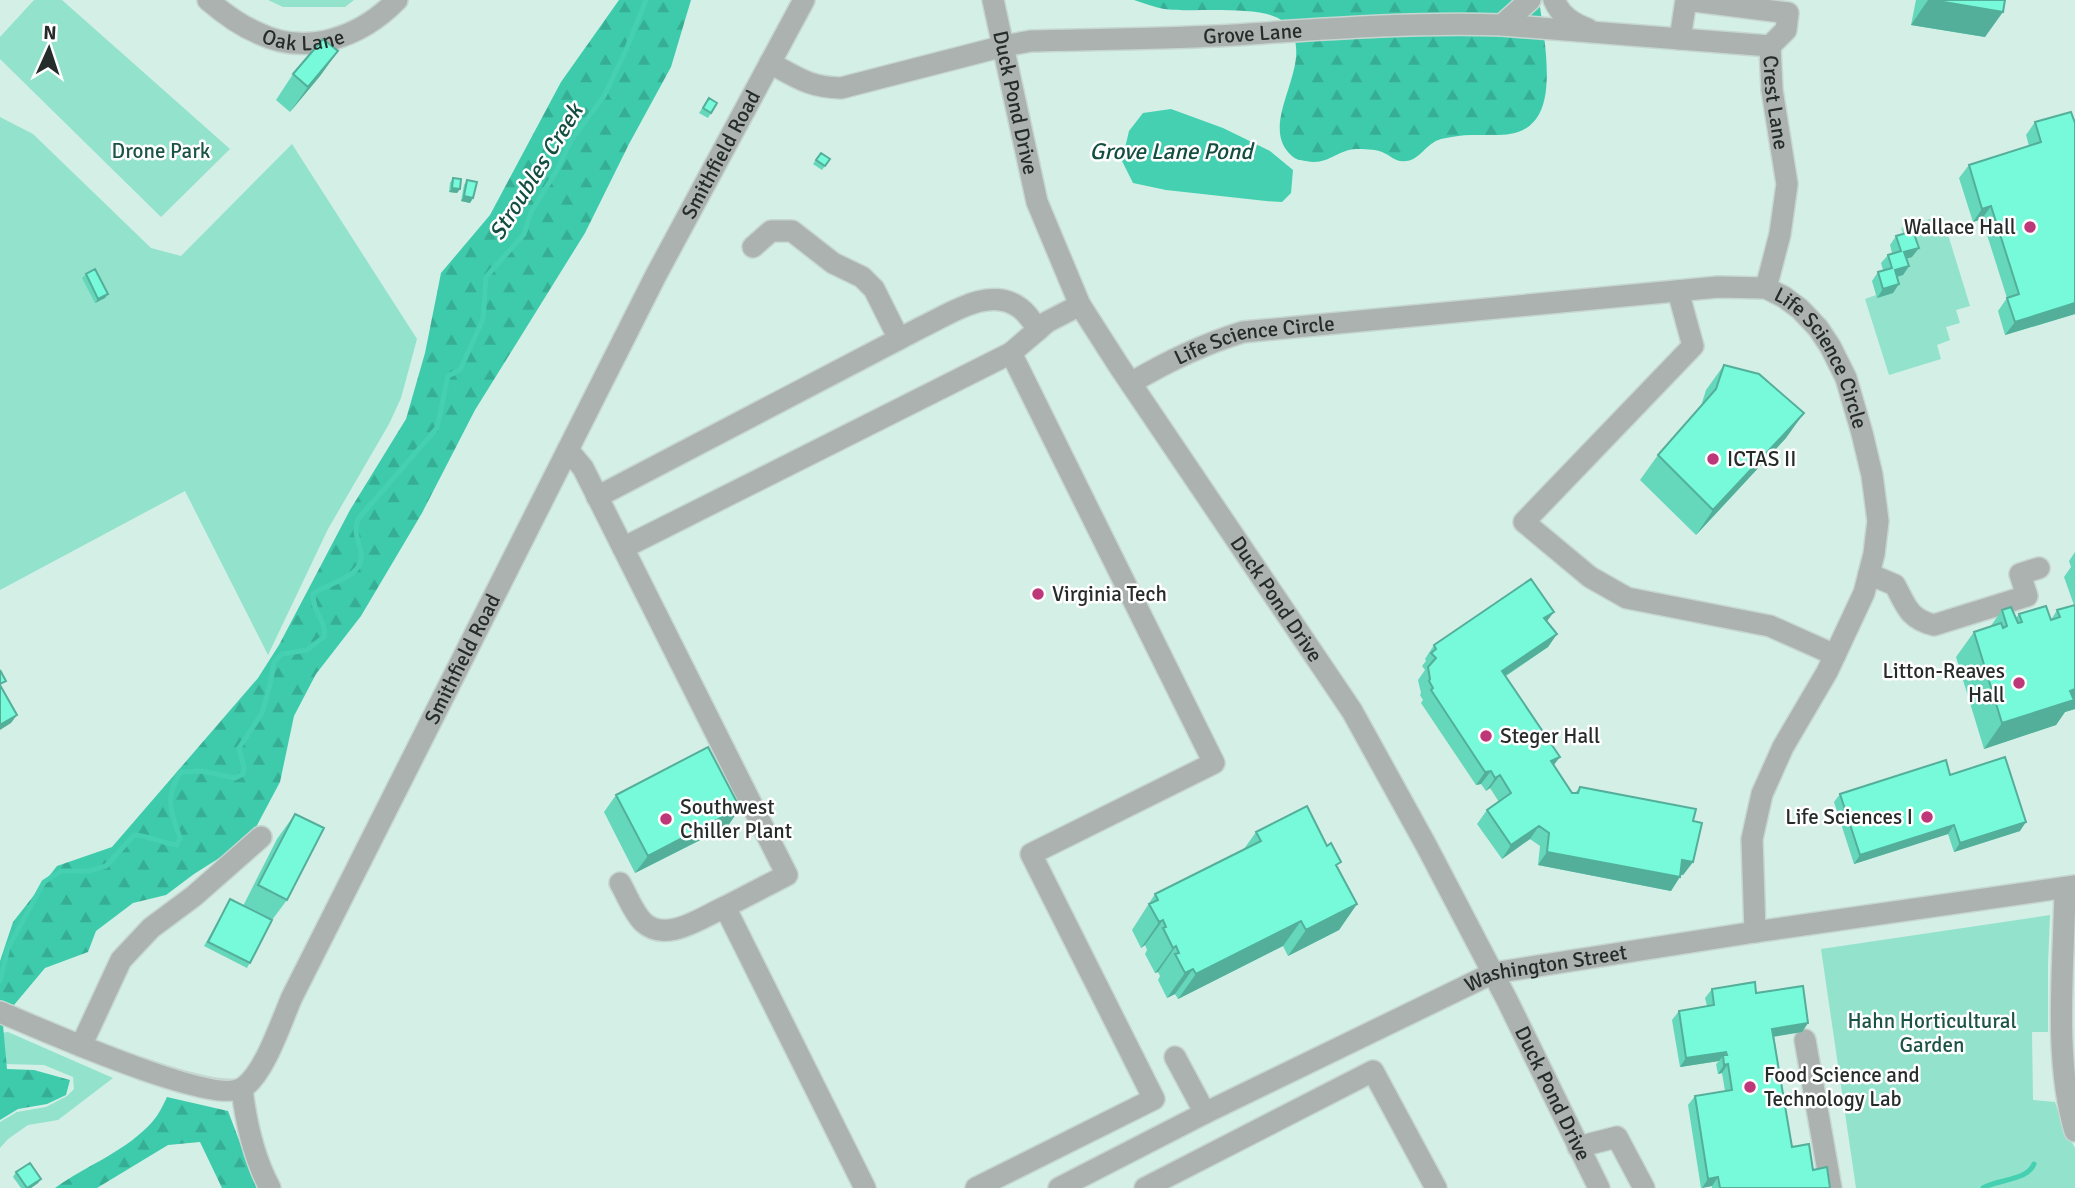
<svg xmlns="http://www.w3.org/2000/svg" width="2075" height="1188" font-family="Signika,sans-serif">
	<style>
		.built { fill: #d4efe6 }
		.green { fill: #92e2cc }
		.forest { fill: url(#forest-firs) }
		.water { fill: #45d0b1 }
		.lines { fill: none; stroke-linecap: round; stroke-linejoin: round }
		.stream { stroke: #45d0b1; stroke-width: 5 }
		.minor-casing { stroke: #c6d6d0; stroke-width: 24 }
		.minor { stroke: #abb2b0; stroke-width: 21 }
		.wall { fill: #65d7bb }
		.shaded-wall { fill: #53af99 }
		.building { fill: #76fada; stroke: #53af99; stroke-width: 2 }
		.poi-dot { fill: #be3779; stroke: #fff; stroke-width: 2.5 }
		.labels { text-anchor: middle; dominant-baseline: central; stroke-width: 5; stroke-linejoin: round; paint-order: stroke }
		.street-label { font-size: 21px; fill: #262c2a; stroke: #fff }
		.park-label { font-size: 21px; fill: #1b5346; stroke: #fff }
		.poi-label { font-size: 21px; fill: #262c2a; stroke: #fff; text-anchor: start }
		.water-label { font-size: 23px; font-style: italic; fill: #144e41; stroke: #fff }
	</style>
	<defs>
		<pattern id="forest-firs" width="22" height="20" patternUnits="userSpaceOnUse" patternTransform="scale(1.75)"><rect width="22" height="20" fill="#3ecbac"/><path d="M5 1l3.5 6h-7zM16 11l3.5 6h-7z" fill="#36ae94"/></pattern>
	</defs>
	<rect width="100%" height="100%" fill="#e9fbf5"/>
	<path class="built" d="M0,0H2075V1188H0Z"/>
	<path class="green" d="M34,0H62L230,149L161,217L0,59V37Z
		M268,0H354L345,7H283Z
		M0,117L33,134L151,248L181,256L292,144L417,339L401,398L389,424L328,529L268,655L185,491L0,590Z
		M1942,215L1970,306L1956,310L1960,323L1946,327L1950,340L1937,345L1941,359L1889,375L1865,299L1876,295L1905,240L1901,228Z
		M2050,915L2048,964V1032H2032L2033,1100L2055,1102L2063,1126L2075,1148V1188H1856L1821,949Z
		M8,1032L113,1078L58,1120L28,1125L8,1139L0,1148V1122L17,1112L46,1107L67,1096L74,1089L73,1077L44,1065L3,1064L0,1033Z"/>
	<path class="forest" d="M619,0H691L671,67L629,144L585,233L475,410L422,513L361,616L316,674L294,716L280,782L255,829L232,850L194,874L166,895L133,903L96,931L88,952L45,968L14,1005L0,1001V961L13,922L57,866L112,847L258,678L279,645L350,510L406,419L425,353L441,273L490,215L561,82Z
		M1134,0H1539C1543,30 1556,94 1536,119C1520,140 1495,134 1472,135C1462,135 1451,137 1441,139C1426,143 1420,160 1406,161C1396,163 1390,155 1382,152C1375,149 1363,149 1356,149C1336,150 1328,166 1306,161C1300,160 1296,160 1292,156C1253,122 1323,59 1284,22C1265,4 1192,13 1164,9C1154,7 1144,3 1134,0Z
		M0,1025H3L7,1069L34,1070L70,1080L66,1095L47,1104L18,1109L0,1120Z
		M167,1097L228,1111L257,1188H222L200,1142L168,1145L97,1188H55C87,1165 127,1151 153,1121C159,1114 163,1105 167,1097Z"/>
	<path class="water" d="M1171,109L1223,128L1270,151L1293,170L1291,193L1282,202L1266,201L1166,190L1133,183L1122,161L1129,131L1143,113Z"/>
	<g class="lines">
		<path class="stream" d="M0,981L8,948L44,882L61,871H89L106,866L134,835C150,836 161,843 177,845L180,838C170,809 165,800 180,772L201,771L235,778L243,774L244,768L239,748L262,713L270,685L274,662L282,654L307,650L324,637C327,621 312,612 313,594C328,582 365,578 361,553C359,539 353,534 358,519L437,428L448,376L460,370L483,319L486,277L524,234L531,212L557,170L570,142L604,96L626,50L646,0
			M1983,1188C1998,1179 2027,1181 2034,1164"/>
		<defs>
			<g id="minor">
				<path id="s1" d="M208,0C223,13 239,25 258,33C307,57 361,37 397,0"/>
				<path id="s2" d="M993,0L1037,202L1080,305L1119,366L1352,711L1426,845L1507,1000L1599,1188"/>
				<path d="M1554,0C1561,16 1572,23 1588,29"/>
				<path d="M1502,25L1530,0"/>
				<path d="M1680,39L1686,0L1788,13L1786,30L1770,46"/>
				<path id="s3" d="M770,63C798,78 809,87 841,88L1004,46L1031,41C1098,39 1167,39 1234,35C1324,29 1412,22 1502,25L1770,46L1772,90L1787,184L1780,234L1766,288"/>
				<path d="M753,247L771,231H792L833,263L862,277L874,289L899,339"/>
				<path d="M1678,291L1693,346L1524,522L1590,577L1627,598L1770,626L1835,655"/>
				<path d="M1011,353L1047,322L1080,305"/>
				<path id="s4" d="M1131,383C1166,362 1204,344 1243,332L1718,287L1766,288L1784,297L1800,309L1818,328L1830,346L1846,378L1862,433L1872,475L1878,521L1874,554L1864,593L1827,672L1783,747L1762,794L1752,839L1755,932"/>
				<path d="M568,450L583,468L787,875L725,907L865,1188"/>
				<path d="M597,497L922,327C950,314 990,285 1020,308C1027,313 1033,322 1038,330"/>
				<path d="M623,548L1011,353L1214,763L1031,854L1154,1099L976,1188"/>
				<path d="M1869,574L1895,585C1906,606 1909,619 1934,625L2027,596L2020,574L2039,568"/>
				<path d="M620,883C627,895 633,912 643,922C666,944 702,917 725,907"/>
				<path d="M2065,888C2064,965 2053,1057 2075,1131"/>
				<path id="s5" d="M0,1012C36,1027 216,1108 244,1087C265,1072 281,1022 292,997L656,275L804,0"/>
				<path d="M1805,1040L1831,1188"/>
				<path d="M81,1046L121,960L151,928L194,896L261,837"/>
				<path d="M1175,1057L1205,1113"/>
				<path d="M242,1089C246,1123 254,1158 270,1188"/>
				<path d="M1578,1147L1617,1137L1644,1188"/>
				<path id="s6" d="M1059,1188L1205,1113L1493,973L1755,932L2075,886"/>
				<path d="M1145,1188L1373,1071L1436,1188"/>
			</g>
		</defs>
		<use href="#minor" class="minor-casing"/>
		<use href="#minor" class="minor"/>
	</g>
	<path class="wall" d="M1916,0H2005L1985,37L1911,25Z
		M338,51L320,76L290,112L276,100L293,74Z
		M709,98L711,113L708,118L699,113Z
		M2035,122L2075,123V314L2005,335L1998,311L2007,298L1982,219L1973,222L1959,178L1969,165L2029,146L2026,135Z
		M821,153L830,159L822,170L813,164Z
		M453,178L460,189L457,193L449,192L450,183Z
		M467,180L473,198L470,203L461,201L464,185Z
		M1896,236L1912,257L1906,259L1909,266L1903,275L1897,277L1893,293L1877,298L1872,281L1878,272L1883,270L1881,263L1888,255L1892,253L1890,245Z
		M86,274L108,294L105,298L95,303L82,278Z
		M1724,365L1786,438L1696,535L1640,480L1658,455L1701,406L1706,390Z
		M2075,552V709L2065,712L2056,725L1984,749L1956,657L1974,632L1990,627L2002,610L2016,618L2019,614L2051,620L2057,610L2074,605L2064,577L2071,567L2069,561Z
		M1547,621L1557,634L1548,647L1506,676L1553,765L1572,793H1575L1580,787L1693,821V862L1683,875L1680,874L1671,891L1538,865L1540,846L1530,839L1502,859L1477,824L1487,810L1499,802L1490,788L1486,791L1481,784L1476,785L1421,703L1423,700L1420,695L1421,693L1418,680L1425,670L1422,666L1426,661L1425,659L1434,645Z
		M1950,775L2020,831L1954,852L1948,834L1854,864L1834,802L1840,794Z
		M616,795L728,826L635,873L604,812Z
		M295,814L287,900L272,920L247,968L204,946L230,899L243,906L277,839Z
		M1256,832L1338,867L1357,904L1339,930L1288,956L1283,946L1178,999L1175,994L1167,998L1158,980L1160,976L1158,972L1155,973L1145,954L1147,950L1145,945L1141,948L1132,930L1155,894L1244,849Z
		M1712,989L1756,993L1808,1023L1802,1032L1774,1036L1792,1147L1830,1188H1712V1186L1701,1188L1688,1105L1695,1096L1725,1091L1722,1073L1718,1074L1716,1064L1719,1061L1680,1067L1672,1020L1679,1011L1707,1006L1705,998Z
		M16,1172L41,1179L38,1183L31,1188H21L13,1177Z"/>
	<path class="shaded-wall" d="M1928,0H1932L2003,12L1985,37L1911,25Z
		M338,51L320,76L290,112L308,87Z
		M452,188L460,189L457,193L449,192Z
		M464,196L473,198L470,203L461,201Z
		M1991,206L1982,219L1973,222L1982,209Z
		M1919,248L1912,257L1898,261L1904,252Z
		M1909,266L1903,275L1889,279L1895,270Z
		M1899,284L1893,293L1877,298L1883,289Z
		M108,294L105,298L95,303L98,299Z
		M2075,303V314L2005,335L2015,322Z
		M1804,413L1786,438L1696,535L1713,510Z
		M1554,612L1544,625V618Z
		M1557,634L1548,647L1493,684L1502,671Z
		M2075,689V709L2065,712L2056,725L1984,749L2002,723Z
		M17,715L11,723L0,730V725Z
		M1560,757L1550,770L1551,761Z
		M1491,771L1481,784L1476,785L1485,772Z
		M1500,775L1490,788L1486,791L1495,778Z
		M740,808L728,826L635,873L648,856Z
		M2026,822L2020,831L1954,852L1960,843Z
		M1954,825L1948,834L1854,864L1860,855Z
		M1539,826L1530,839L1502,859L1511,845Z
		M1547,852L1680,877L1671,891L1538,865Z
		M1682,860L1693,862L1683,875L1673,873Z
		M1357,904L1339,930L1288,956L1306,930Z
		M1163,920L1145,945L1141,948L1159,922Z
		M1301,921L1283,946L1178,999L1196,974Z
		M1176,946L1158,972L1155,973L1173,948Z
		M1193,969L1175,994L1167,998L1185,973Z
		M1808,1023L1802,1032L1766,1038L1772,1029Z
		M1726,1052L1719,1061L1680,1067L1686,1058Z
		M1728,1064L1722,1073L1718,1074L1724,1065Z
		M1718,1177L1712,1186L1702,1188L1708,1179Z
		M41,1179L38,1183L31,1188H28Z"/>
	<path class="building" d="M1932,0H2005L2003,12Z
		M323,39L338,51L308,87L293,74Z
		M709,98L717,103L711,113L703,108Z
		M2071,112L2075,123V303L2015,322L2007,298L2019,294L1991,206L1982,209L1969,165L2041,142L2035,122Z
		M821,153L830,159L825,166L816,160Z
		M453,178L461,179L460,189L452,188Z
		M467,180L477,182L473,198L464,196Z
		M1913,231L1919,248L1904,252L1909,266L1895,270L1899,284L1883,289L1878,272L1892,268L1888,255L1901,251L1896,236Z
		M95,269L108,294L98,299L86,274Z
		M1724,365L1759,374L1804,413L1713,510L1658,455L1716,389Z
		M1531,579L1554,612L1544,618L1557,634L1502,671L1560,757L1551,761L1572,793H1578L1580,787L1696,809L1693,821L1702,823L1693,862L1682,860L1680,877L1547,852L1549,833L1539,826L1511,845L1487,810L1511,793L1500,775L1495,778L1491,771L1485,772L1431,690L1433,688L1429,681L1430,679L1428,667L1436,658L1431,653L1436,649L1434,645Z
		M2075,605V689L2070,691L2074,700L2002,723L1974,632L2001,623L2003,628L2007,626L2002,610L2011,607L2018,623L2022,622L2019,614L2046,606L2051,620L2060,617L2057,610Z
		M0,670L6,681L0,684Z
		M0,685L17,715L0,725Z
		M708,747L740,808L648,856L616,795Z
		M2005,757L2026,822L1960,843L1954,825L1860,855L1840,794L1946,760L1950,775Z
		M1307,806L1327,846L1331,843L1341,862L1336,865L1357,904L1306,930L1301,921L1196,974L1193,969L1185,973L1175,954L1179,953L1176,946L1173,948L1163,928L1166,927L1163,920L1159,922L1149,904L1158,900L1155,894L1261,841L1256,832Z
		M295,814L324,828L287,900L258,885Z
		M230,899L272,920L250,963L208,942Z
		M1755,982L1756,993L1803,986L1808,1023L1772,1029L1792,1147L1809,1144L1813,1170L1827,1167L1830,1188H1720L1718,1177L1708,1179L1695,1096L1732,1090L1728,1064L1724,1065L1723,1055H1727L1726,1052L1686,1058L1679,1011L1714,1005L1712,989Z
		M30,1163L41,1179L27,1188L16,1172Z"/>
	<g class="poi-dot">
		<circle cx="2030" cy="227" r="7"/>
		<circle cx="1713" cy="459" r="7"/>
		<circle cx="1038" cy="594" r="7"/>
		<circle cx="2019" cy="683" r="7"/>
		<circle cx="1486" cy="736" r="7"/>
		<circle cx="1927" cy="817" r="7"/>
		<circle cx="666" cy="819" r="7"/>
		<circle cx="1750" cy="1087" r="7"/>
	</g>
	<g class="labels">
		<g class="street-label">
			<text stroke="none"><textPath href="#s1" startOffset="107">Oak Lane</textPath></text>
			<text stroke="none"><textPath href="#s3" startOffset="494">Grove Lane</textPath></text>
			<text stroke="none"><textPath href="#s2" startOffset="105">Duck Pond Drive</textPath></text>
			<text stroke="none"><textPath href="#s3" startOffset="1069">Crest Lane</textPath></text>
			<text stroke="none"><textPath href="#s5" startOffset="1307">Smithfield Road</textPath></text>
			<text stroke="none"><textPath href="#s4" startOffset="133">Life Science Circle</textPath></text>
			<text stroke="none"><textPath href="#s4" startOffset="742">Life Science Circle</textPath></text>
			<text stroke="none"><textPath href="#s2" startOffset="672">Duck Pond Drive</textPath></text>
			<text stroke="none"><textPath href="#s5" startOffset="740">Smithfield Road</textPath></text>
			<text stroke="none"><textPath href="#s6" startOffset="537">Washington Street</textPath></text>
			<text stroke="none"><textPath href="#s2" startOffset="1239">Duck Pond Drive</textPath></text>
		</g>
		<g class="park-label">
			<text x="161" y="151">Drone Park</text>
			<text x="1932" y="1021">Hahn Horticultural<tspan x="1932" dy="24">Garden</tspan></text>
		</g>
		<g class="poi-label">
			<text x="2016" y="227" text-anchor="end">Wallace Hall</text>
			<text x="1727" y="459">ICTAS II</text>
			<text x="1052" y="594">Virginia Tech</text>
			<text x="2005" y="671" text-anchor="end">Litton-Reaves<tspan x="2005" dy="24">Hall</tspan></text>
			<text x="1500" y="736">Steger Hall</text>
			<text x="680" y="807">Southwest<tspan x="680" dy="24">Chiller Plant</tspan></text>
			<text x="1913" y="817" text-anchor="end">Life Sciences I</text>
			<text x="1764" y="1075">Food Science and<tspan x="1764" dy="24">Technology Lab</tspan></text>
		</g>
		<g class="water-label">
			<text x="1171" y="151">Grove Lane Pond</text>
			<text transform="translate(536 172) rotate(-58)">Stroubles Creek</text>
		</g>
	</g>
	<g transform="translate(49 49) rotate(3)" stroke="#ffffff" stroke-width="5" paint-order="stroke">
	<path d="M0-5L12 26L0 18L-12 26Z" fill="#262c2a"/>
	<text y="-10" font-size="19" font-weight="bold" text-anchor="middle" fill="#262c2a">N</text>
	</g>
</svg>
